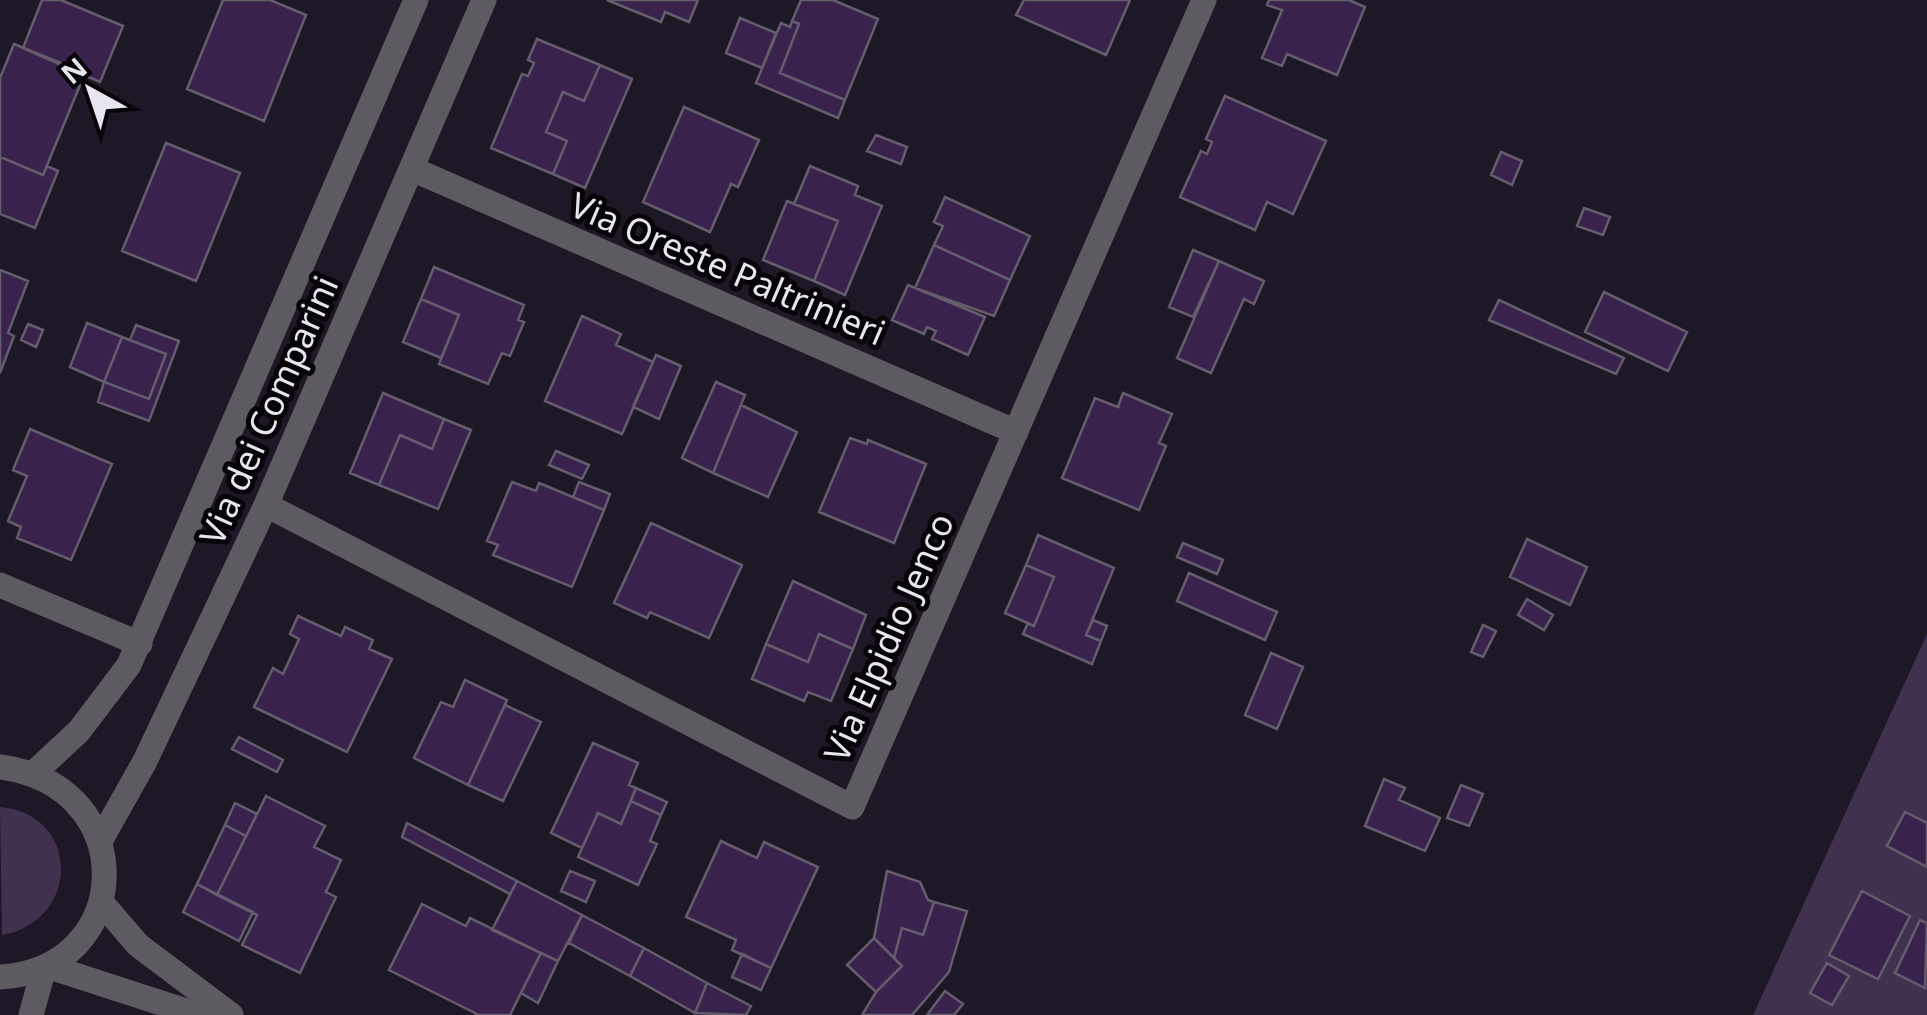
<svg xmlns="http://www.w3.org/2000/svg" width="1927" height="1015" font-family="'Noto Sans',sans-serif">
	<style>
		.green { fill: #40314f }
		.building { fill: #39234d; stroke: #645d6d; stroke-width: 2.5 }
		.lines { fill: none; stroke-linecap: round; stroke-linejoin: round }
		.minor { stroke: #5d5a61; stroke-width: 25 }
		.labels { text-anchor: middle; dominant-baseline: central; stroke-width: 10; stroke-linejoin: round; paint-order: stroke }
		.street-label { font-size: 35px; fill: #e9e5ef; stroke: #070509 }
	</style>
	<rect width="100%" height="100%" fill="#1e1725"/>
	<path class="green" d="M1927,634V1015H1753Z
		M0,807C81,814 81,921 2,935Z"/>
	<path class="building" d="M42,0H61L123,26L100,82L23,48Z
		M223,0H270L306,15L264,121L187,89Z
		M607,0H698L689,22L665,12L661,22Z
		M801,0H833L878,19L845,100L780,73L799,24L792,21Z
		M1024,0H1130L1106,55L1016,15Z
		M1269,0H1349L1365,7L1337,75L1287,54L1282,66L1262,58L1282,10L1267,5Z
		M740,18L776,33L762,68L726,53Z
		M792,21L799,24L780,73L845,100L838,118L756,83L781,23L790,27Z
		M537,39L600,65L584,101L563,92L546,132L567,141L553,174L491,148L522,74L528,76L534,63L528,60Z
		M14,44L85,73L43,175L0,157V78Z
		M600,65L632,79L585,188L553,174L567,141L546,132L563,92L584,101Z
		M1225,96L1326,141L1293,214L1267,202L1255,230L1180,197L1201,151L1207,154L1212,142L1206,139Z
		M684,107L759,140L738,187L731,184L710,232L643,202Z
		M876,135L907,147L901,164L867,151Z
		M166,143L240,173L196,281L122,251Z
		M1501,152L1522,161L1512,185L1491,175Z
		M0,157L43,175L47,166L58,171L35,228L0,214Z
		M810,166L858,186L855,195L882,206L845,295L814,281L838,221L794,204Z
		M945,197L1030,236L1010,280L934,245L943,226L934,222Z
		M787,201L838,221L814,281L763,260Z
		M1584,208L1610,217L1603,235L1577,226Z
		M934,245L1010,280L994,316L915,288Z
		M1193,250L1219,261L1193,317L1169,307Z
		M1219,261L1264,281L1254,304L1244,299L1211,373L1177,358Z
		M434,267L524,305L518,320L524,322L510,356L502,353L488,384L439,364L459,315L421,299Z
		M0,270L28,281L8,333L14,336L0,373Z
		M908,285L985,317L968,355L932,339L936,331L927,327L924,334L892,320Z
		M1604,292L1687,332L1668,371L1585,332Z
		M421,299L459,315L441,358L403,342Z
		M1499,300L1624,358L1616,374L1489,320Z
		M582,316L621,334L616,345L653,362L622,434L545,401Z
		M87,323L122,337L104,382L70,367Z
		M28,324L43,330L36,347L21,340Z
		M136,325L179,341L149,421L98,402L104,382L149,399L166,354L130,340Z
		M122,337L166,354L149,399L104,382Z
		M656,355L681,366L659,419L633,407Z
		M716,382L745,395L713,473L682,458Z
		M383,393L444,419L432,449L400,435L379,485L350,473Z
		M1123,393L1172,414L1159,443L1166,446L1139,510L1062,478L1095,398L1118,407Z
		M741,405L797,432L768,497L713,473Z
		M444,419L471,430L438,509L379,485L400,435L432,449Z
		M30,429L112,464L71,560L17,538L21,527L8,521L27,476L13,470Z
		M850,438L867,444L868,440L926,464L894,543L819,512Z
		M556,451L589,465L582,479L549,465Z
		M512,482L536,491L539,483L604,510L572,587L493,555L498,545L487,541Z
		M579,482L610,494L604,510L573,497Z
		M651,523L742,565L709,638L650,612L647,618L614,603Z
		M1038,535L1114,568L1086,635L1101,641L1092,664L1023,634L1028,623L1034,626L1054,577L1026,565Z
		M1527,539L1587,567L1570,605L1510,577Z
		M1183,543L1223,560L1217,574L1177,557Z
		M1026,565L1054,577L1034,626L1005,613Z
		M1189,573L1277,612L1265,640L1177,601Z
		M793,581L866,615L853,649L819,634L808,662L766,644Z
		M1527,599L1553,615L1544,630L1518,615Z
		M298,616L341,636L345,627L373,640L369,649L392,659L347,752L254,707L273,668L283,674L299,639L290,634Z
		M1093,620L1107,626L1101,641L1086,635Z
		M1483,625L1496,631L1483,657L1471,652Z
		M819,634L853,649L831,701L808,692L804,701L752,679L766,644L808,662Z
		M1271,653L1303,667L1277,729L1245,715Z
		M465,680L507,700L468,785L414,758L441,702L453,707Z
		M505,705L541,722L503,801L468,785Z
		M239,737L283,760L277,772L232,749Z
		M593,743L638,763L629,785L636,788L621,824L598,813L582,848L551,833Z
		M1384,779L1405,788L1399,800L1440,818L1425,851L1365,826Z
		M1461,785L1483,794L1469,826L1447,818Z
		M636,788L667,802L661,815L631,801Z
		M266,796L325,826L314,847L341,860L326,892L336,897L300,973L242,945L257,915L217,895Z
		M631,801L661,815L650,841L657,844L638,885L578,857L598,813L621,824Z
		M235,803L257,814L246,836L225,825Z
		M1905,812L1927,823V867L1887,846Z
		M407,823L517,881L510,894L402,837Z
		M225,825L246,836L217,895L197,884Z
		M721,841L757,858L764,842L818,867L771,968L732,950L736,940L686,917Z
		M570,871L595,881L586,902L561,891Z
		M887,871L920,882L928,900L934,902L923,935L902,928L894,958L874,938Z
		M517,881L582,915L558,961L492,930Z
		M197,884L253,912L239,941L183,912Z
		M1862,891L1910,916L1878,979L1829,955Z
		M934,902L967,911L949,972L912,1015H862L876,992L902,966L894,958L902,928L923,935Z
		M422,904L466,926L470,918L541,953L510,1015H479L389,970Z
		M582,915L644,948L630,976L569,943Z
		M1920,920L1927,923L1925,988L1895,973Z
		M874,938L902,966L876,992L847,965Z
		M644,948L707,983L695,1013L630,976Z
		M541,953L558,961L538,1003L521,993Z
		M742,954L771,968L761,990L732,977Z
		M1827,963L1849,976L1832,1005L1810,993Z
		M707,983L751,1006L746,1015L695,1013Z
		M945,991L963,1004L954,1015H927Z"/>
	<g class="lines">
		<path class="minor" d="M412,169L1016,432
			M266,505L852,807L1204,0
			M0,585L140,644
			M0,767C143,786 135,970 0,977
			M34,773L79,731L129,665L416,0
			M100,841L145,761L266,505L484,0
			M101,902L138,945L231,1015
			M47,966L198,1015
			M31,1015L44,968"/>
	</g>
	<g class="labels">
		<g class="street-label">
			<text transform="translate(728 268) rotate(23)">Via Oreste Paltrinieri</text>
			<text transform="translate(268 410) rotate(-66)">Via dei Comparini</text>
			<text transform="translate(888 637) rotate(-66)">Via Elpidio Jenco</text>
		</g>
	</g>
	<g transform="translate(90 90) rotate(320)" stroke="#070509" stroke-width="8" paint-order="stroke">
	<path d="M0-8L18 38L0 25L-18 38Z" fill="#e9e5ef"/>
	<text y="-15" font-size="28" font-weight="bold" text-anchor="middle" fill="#e9e5ef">N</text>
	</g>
</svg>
